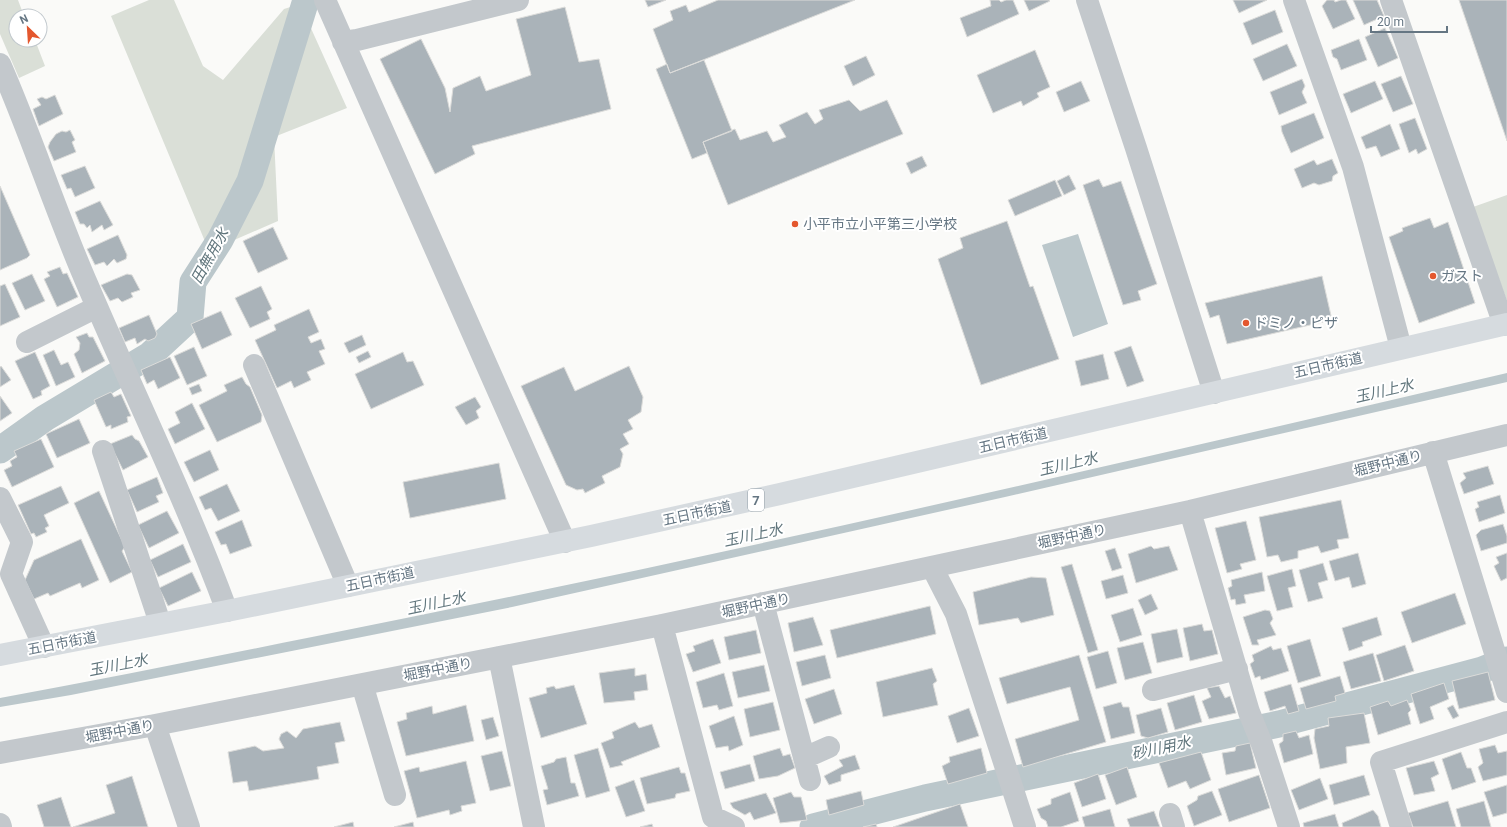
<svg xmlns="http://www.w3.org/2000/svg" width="1507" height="827" font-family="Roboto,'Noto Sans JP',sans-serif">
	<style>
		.green { fill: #dadfd7 }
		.water { fill: #bbc7cb }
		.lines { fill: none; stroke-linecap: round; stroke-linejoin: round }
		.canal { stroke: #bbc7cb; stroke-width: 27 }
		.building { fill: #aab3b9; stroke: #dcdcda }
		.minor { stroke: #c3c8cc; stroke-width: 22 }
		.major { stroke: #d6dbdf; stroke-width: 22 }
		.poi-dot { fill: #e4572e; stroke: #fff; stroke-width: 1.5 }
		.labels { text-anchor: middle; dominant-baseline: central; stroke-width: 4; stroke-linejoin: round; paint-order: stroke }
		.shield { fill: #fff; stroke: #939fa8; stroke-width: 1 }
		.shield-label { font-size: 13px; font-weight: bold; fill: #657683 }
		.poi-label { font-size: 14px; fill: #657683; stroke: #fff; text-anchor: start }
		.street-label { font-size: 14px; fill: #657683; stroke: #fff }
		.water-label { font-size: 15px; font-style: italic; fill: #60757c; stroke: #fff }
	</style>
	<rect width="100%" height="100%" fill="#fafaf8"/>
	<path class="green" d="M0,0H18L24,16H16V40H35L45,66L19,78L0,34Z
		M149,0H174L203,66L223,80L284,9L300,4L347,108L274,137L278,221L209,251L111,16Z
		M1507,195V301L1473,207Z"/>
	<path class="water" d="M1078,234L1108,324L1073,337L1042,245Z
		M1507,373V382L1005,497L512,607L71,695L0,707V698C104,679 208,658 312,637C712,558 1110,466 1507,373Z"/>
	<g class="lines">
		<path class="canal" d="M0,450L45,418L150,355L190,318L193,282L220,240L250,181L306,0
			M813,827L925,798L1279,724L1482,670L1507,660"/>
	</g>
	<path class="building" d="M645,0H666L648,7Z
		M718,0H855L670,73L653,29L673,20L670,11L686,5L689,12Z
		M990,0H999L1001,2L1006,0H1013L1019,14L967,37L960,18L991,6Z
		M1024,0H1049L1050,1L1029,11Z
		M1233,0H1267L1239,13Z
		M1327,0H1334L1335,2L1341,0H1346L1355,19L1333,29L1322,6Z
		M1353,0H1377L1384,16L1364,25Z
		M1459,0H1507V141Z
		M565,7L579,62L599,59L611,109L472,146L475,154L435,174L380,59L421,39L445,88L450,112L453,88L480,76L486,91L531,75L516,19Z
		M1275,10L1283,32L1252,45L1243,23Z
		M1385,28L1398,58L1378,67L1365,37Z
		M1359,39L1367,60L1341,70L1337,59L1333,57L1331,50Z
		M1287,44L1297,66L1263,81L1253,59Z
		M1035,50L1050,87L1037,93L1039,97L1023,106L1021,101L993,113L977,75Z
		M866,56L875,75L853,86L844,66Z
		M704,60L732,131L703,142L707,153L692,159L656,69L667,64L670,73Z
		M1401,76L1413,104L1393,112L1381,84Z
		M1302,79L1305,86L1302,92L1307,103L1279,115L1270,92Z
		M1081,81L1090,101L1064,112L1056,92Z
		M1375,81L1383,99L1351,113L1343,94Z
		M55,95L63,114L39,126L33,109L41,105L37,99L42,97L46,99Z
		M849,100L860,111L887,100L903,134L728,205L703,142L735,129L740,140L767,131L773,142L786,137L779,125L807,112L815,124L823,119L819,110Z
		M1314,113L1324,138L1291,153L1282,132L1281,126Z
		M1415,118L1427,149L1418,154L1416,149L1409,153L1399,124Z
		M1390,124L1400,149L1381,157L1376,146L1366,149L1361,137Z
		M70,130L75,140L72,142L76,152L54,161L48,147L50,142L56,134L62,131L66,132Z
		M922,156L927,166L911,174L906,163Z
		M1332,159L1338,173L1333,176L1332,181L1319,185L1314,183L1302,188L1294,169L1314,160L1317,165Z
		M85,166L95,188L75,197L71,188L67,189L61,175Z
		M1069,175L1076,189L1064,195L1057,181Z
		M1099,179L1103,187L1121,181L1157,284L1138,291L1141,300L1123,305L1083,185Z
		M1055,180L1062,196L1015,216L1008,200Z
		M0,186L30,255L27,258L0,270Z
		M100,201L113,225L104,230L102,225L92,232L90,225L87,228L84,224H80L75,212Z
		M1430,218L1434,228L1448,222L1475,303L1419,323L1389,237L1403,231L1402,228Z
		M1007,221L1030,287L1033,286L1059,359L981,385L938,259L963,248L960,238Z
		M273,227L288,259L258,273L243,241Z
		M118,235L127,255L126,259L117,263L114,259L107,266L104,262L95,265L87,249Z
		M60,267L63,274L67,273L78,297L57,307L44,279L50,276L47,272Z
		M32,274L45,301L25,310L12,283Z
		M127,274L132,275L140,290L131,293L133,297L122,302L118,298L110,301L101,285Z
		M1322,276L1332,320L1227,344L1219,315L1210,318L1205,303Z
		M5,284L20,317L0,326V286Z
		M261,286L272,309L267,312L270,319L250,328L235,298Z
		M309,309L319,332L308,337L311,343L321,339L325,349L319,351L325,364L307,372L311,380L294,388L291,381L277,388L255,340L276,330L274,325Z
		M221,311L232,335L202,349L191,324Z
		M149,315L157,334L155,338L148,341L145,339L137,344L135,338L125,342L119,328Z
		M87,333L89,337H93L105,361L82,373L74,354L79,350L80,343L76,337Z
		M362,335L366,345L349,353L344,343Z
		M1131,346L1144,381L1127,387L1114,352Z
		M194,347L207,376L187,385L174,356Z
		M54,350L61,365L68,362L75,377L56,386L43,355Z
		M368,351L371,357L359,363L356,357Z
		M35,352L50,386L41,391L42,395L33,399L15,361Z
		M403,352L407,362L413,361L424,385L371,409L355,374Z
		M1103,354L1109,379L1081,386L1075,361Z
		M170,357L180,378L158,389L154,380L147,384L141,370Z
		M1,366L11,380L0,387V367Z
		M629,366L643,397L641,412L628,420L633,429L623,434L629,444L620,449L623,454L620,467L602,476L605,483L585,493L583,489L577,490L566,485L521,386L564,367L575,391Z
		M242,377L246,384L250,387L262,415L261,422L217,442L199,405L227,391L224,385Z
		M199,384L202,391L192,395L189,388Z
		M111,392L114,397L121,394L131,416L127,417L128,422L111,429V425L106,427L94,400Z
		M0,396L12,413L0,421Z
		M475,397L481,407L476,411L479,418L466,425L455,407Z
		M192,403L205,429L175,444L168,429L180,423L175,412Z
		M79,419L90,443L57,458L46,434Z
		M132,435L135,439L139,441L148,457L123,470L110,444Z
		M41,439L54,467L12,487L4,470L12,466L10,461L17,457L14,451Z
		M210,450L219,470L194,482L184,462Z
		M499,463L506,499L410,518L403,482Z
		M1488,466L1494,484L1464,494L1460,483L1466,478L1463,473Z
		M157,477L163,493L156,496L159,502L137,512L127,490Z
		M227,484L240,511L218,521L211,508L205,510L199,497Z
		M61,486L69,503L44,515L49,526L45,528L47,532L36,537L34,533L31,534L18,505Z
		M99,491L125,547L122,551L132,572L110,583L74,503Z
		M1500,495L1505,513L1479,522L1475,509L1479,507L1477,502Z
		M1341,500L1349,538L1337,540L1339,548L1321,553L1318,546L1298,551V558L1281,562L1278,555L1267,557L1259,517Z
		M167,511L179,533L149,548L138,525Z
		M242,520L252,546L230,554L226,544L221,545L215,532Z
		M1246,521L1256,560L1240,564L1242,569L1227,573L1215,528Z
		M1503,524L1507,536V543L1481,551L1476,535L1481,530Z
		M81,539L99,580L82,588L80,583L50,596L48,593L34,599L25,580L34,560Z
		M183,544L191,562L158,577L150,560Z
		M1151,546L1154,549L1169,546L1178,570L1136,583L1128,554Z
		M1115,548L1122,568L1112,571L1105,551Z
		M1358,553L1366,584L1352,588L1349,577L1335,581L1329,561Z
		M1507,553V578L1501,581L1494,566L1499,563L1496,557Z
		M1323,563L1328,580L1318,583L1323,598L1308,602L1299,570Z
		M1072,564L1098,650L1088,653L1061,567Z
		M1292,569L1296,586L1288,588L1293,607L1277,611L1267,576Z
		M192,572L201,591L168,606L159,588Z
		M1262,572L1265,591L1244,595L1246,603L1236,605L1235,599L1231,600L1228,588L1232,586L1231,580Z
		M1123,575L1128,593L1106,599L1101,581Z
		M1031,577L1046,578L1054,615L1021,623L1018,618L979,625L973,592Z
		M1455,593L1466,624L1412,643L1401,612Z
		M1151,594L1158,609L1145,615L1138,600Z
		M930,606L936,634L837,658L830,630Z
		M1133,608L1142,635L1120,642L1111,615Z
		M1265,610L1270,611L1273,619L1270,623L1276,635L1257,640L1259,645H1252L1243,617Z
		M813,617L823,645L794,652L788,623Z
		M1377,617L1382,635L1362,642L1363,646L1349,651L1342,628Z
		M1202,624L1204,631L1212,630L1218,654L1190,661L1183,628Z
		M1177,629L1183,657L1157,663L1151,634Z
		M756,630L761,653L729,660L724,637Z
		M713,639L721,663L693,672L686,654L695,651L693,646Z
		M1310,639L1321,676L1298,683L1287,646Z
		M1143,642L1152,673L1125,680L1117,648Z
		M1405,645L1414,671L1384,681L1376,655Z
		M1271,646L1273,650L1281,648L1289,671L1261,680L1260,676L1255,678L1250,664L1254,661L1252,655Z
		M1108,651L1117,683L1096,689L1087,657Z
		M1373,653L1381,681L1351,689L1343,662Z
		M825,655L831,678L802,686L796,662Z
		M1079,655L1106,742L1023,767L1015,739L1079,720L1070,687L1007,704L999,678Z
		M764,665L770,691L738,698L732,672Z
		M635,668V676L646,674L648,690L634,692L635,700L604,703L599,673Z
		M932,668L937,681L933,684L938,705L883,717L876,682Z
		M1488,672L1495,700L1459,709L1452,681Z
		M724,673L733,706L719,710L717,705L703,708L696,682Z
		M1340,676L1345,693L1335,696L1336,701L1306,709L1300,688Z
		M1444,683L1449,699L1430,707L1434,719L1420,724L1411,694Z
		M1291,684L1299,711L1288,714L1285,706L1270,711L1264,692Z
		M574,685L587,724L541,738L529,698L547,693L546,688L554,686L556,689Z
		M1219,686L1225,698L1230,696L1236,713L1209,719L1202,701L1211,697L1207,688Z
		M834,689L842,714L814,724L805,699Z
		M1194,695L1202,722L1175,730L1167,703Z
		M1407,700L1411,710L1408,713L1411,724L1378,735L1370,707L1388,701L1391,706Z
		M773,702L780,730L750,737L744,709Z
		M1121,702L1123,707H1129L1135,733L1111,739L1103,707Z
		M466,705L474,741L406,756L397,722L407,719L406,713L432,706L433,714Z
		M1453,705L1459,716L1453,719L1447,708Z
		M969,708L979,736L957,743L948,716Z
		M1161,708L1168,732L1148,738L1141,736L1136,715Z
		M1364,713L1370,743L1346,747L1347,763L1320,769L1314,738L1315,729L1329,726L1328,718Z
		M734,716L743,745L729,751L728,746L716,748L709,726Z
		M493,717L499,736L486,740L481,720Z
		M340,722L345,741L335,743L339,763L317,767L319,779L249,791L247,781L233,783L228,752L255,746L263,751L284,748L279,739L281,734L287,731L296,738L303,729Z
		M635,722L639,728L652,724L660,747L621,762L623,765L610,768L601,743L614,738L612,732Z
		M1296,731L1299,738L1309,735L1313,754L1284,763L1279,744L1283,741V734Z
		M1250,743L1256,768L1226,775L1222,753L1235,751L1236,746Z
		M1495,745L1498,753L1507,751V775L1483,781L1478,767L1483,763L1479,749Z
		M598,748L610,791L586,798L574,755Z
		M780,748L783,756L790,754L795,768L778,776L759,779L753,756Z
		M981,748L987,773L948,784L942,766L950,762L949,757Z
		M502,751L511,786L490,791L481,756Z
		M1201,752L1211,780L1190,789L1186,781L1168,788L1159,763Z
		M1461,752L1467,768H1471L1476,782L1452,790L1442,759Z
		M855,755L860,769L841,775V781L829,785L824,776L843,766L839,760Z
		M566,757L571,783H575L579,796L547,805L543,790L548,789L541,766L554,762L556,759Z
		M466,761L476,803L461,806L462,811L450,815L449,810L417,818L404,771L419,767L420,772Z
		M1434,761L1439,774L1431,778L1435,791L1414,795L1406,768Z
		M750,764L755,781L725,789L720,772Z
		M679,767L681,773H685L690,791L676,794L675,798L647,804L640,778Z
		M1127,767L1137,797L1116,805L1105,775Z
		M1098,774L1106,799L1082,807L1074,783Z
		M1259,775L1270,808L1229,822L1218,789Z
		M1364,775L1370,795L1334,805L1329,785Z
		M132,776L148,827H73L115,813L106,785Z
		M1320,778L1328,799L1299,810L1291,790Z
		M634,780L645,811L626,817L615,787Z
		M1507,785V813L1493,817L1484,792Z
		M861,791L864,805L829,815L826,800Z
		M1212,791L1222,815L1194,826L1187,806L1197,800L1198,796Z
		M791,792L794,797H801L807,820L780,823L773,798Z
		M1070,792L1079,821L1061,827H1048L1046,821L1041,818L1037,809L1051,804V799Z
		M766,793L776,813L754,820L750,812L745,815L733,808L730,803Z
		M61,797L71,827H44L37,805Z
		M1448,801L1456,827H1413L1408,813Z
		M1484,801L1491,827H1461L1456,809Z
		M960,804L968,827H893Z
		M1110,809L1115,827H1085L1082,817Z
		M1373,810L1378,816L1381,827H1343L1342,823Z
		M1154,811L1160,827H1130L1127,819Z
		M1335,814L1339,827H1304L1303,823Z
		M353,822L354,827H334Z
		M413,822L414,827H394Z
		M652,824L653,827H640Z
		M876,824L877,827H863Z"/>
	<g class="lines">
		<path class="minor" d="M325,0L565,542
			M1087,0L1136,148L1214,393
			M1294,0L1353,167L1401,348
			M1391,0L1504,325
			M343,42L357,40L518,0
			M0,64C32,137 56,213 88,286C134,394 186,500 227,611
			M27,342L97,307
			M254,365L348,586
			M103,451L160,623
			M1433,452L1507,692
			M0,498L22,542L11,574L44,647
			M1190,511L1249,712L1262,744L1289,827
			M932,567L956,614L1025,827
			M763,603L810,780
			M662,625L713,817L734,827
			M499,657L534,827
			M362,684L395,795
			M1153,690L1237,669
			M155,725L189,827
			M0,753L155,725L662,625L1190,511L1507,435
			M804,758L829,747
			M1170,814L1174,827
			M0,824L1,827
			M1401,827L1381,762L1507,722"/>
		<path class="major" d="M0,655L227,611L591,536L780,494L1507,324"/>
	</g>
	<g class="poi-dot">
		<circle cx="795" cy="224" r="4"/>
		<circle cx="1433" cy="276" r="4"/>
		<circle cx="1246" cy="323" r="4"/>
	</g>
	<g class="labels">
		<rect class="shield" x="748" y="489" width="16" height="22" rx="3"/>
		<g class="shield-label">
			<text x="756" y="500">7</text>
		</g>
		<g class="poi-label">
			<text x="803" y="224">小平市立小平第三小学校</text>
			<text x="1441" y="276">ガスト</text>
			<text x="1254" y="323">ドミノ・ピザ</text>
		</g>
		<g class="street-label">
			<text transform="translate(1328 365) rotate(-13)">五日市街道</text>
			<text transform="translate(1013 440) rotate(-13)">五日市街道</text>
			<text transform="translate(1388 463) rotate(-14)">堀野中通り</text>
			<text transform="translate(697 513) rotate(-12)">五日市街道</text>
			<text transform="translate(1072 536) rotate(-12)">堀野中通り</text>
			<text transform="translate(380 579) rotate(-12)">五日市街道</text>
			<text transform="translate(756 605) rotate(-12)">堀野中通り</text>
			<text transform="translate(62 643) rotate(-11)">五日市街道</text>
			<text transform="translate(438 669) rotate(-11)">堀野中通り</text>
			<text transform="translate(120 731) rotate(-11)">堀野中通り</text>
		</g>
		<g class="water-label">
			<text transform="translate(210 256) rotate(-61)">田無用水</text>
			<text transform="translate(1384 391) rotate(-13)">玉川上水</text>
			<text transform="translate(1068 464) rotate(-13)">玉川上水</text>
			<text transform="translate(753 535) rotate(-12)">玉川上水</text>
			<text transform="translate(436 603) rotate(-12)">玉川上水</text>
			<text transform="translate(118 665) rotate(-11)">玉川上水</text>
			<text transform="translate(1161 748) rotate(-12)">砂川用水</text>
		</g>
	</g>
	<g transform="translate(28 28) rotate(335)"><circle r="19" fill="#ffffff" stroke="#c1c8cd"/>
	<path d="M0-3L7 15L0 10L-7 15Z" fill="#e4572e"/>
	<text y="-6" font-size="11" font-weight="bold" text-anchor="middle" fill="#657683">N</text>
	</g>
	<path d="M1371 26v6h76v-6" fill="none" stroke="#657683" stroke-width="2"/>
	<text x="1377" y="26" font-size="12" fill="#657683" stroke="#ffffff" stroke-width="3" paint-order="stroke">20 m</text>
</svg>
